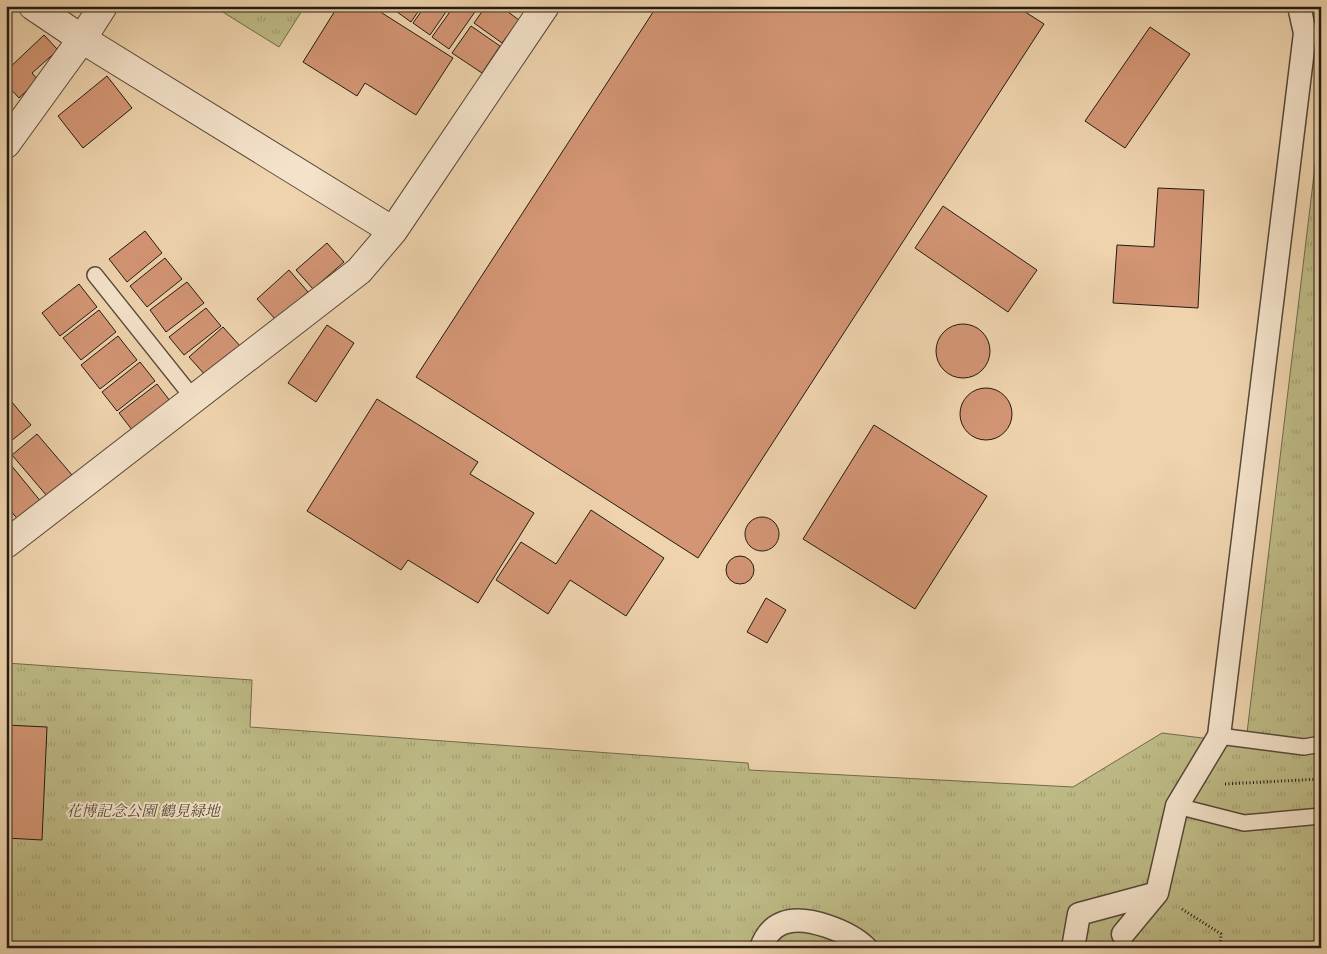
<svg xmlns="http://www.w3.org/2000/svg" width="1327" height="954" font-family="'IM FELL Great Primer','Noto Serif JP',serif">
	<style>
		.park { fill: url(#park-tufts); stroke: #706b4c }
		.building { fill: #d39574; stroke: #231b12 }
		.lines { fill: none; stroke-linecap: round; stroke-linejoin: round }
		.service-casing { stroke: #564939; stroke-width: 18 }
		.pedestrian-casing { stroke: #564939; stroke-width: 25 }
		.minor-casing { stroke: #564939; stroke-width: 30 }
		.path { stroke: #231b12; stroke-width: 3; stroke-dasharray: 1 2.5; stroke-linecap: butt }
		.service { stroke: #f4e2ca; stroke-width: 15 }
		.pedestrian { stroke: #f4e2ca; stroke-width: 22 }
		.minor { stroke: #f4e2ca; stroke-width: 28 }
		.labels { text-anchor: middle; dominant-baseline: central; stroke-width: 4; stroke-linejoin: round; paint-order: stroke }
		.park-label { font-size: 15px; font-style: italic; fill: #524b35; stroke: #f4e2ca }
	</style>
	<defs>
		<pattern id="park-tufts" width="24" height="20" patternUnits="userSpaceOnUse" patternTransform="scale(1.25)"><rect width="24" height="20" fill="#bebb86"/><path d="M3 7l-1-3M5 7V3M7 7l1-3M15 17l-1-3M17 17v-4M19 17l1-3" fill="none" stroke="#a3a073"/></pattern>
	</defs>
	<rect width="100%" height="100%" fill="#eed3ad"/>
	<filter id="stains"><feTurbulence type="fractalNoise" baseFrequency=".004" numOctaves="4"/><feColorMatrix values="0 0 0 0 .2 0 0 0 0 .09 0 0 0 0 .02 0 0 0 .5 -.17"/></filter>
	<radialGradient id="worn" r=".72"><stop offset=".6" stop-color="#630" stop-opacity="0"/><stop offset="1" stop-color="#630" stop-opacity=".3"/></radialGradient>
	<path class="park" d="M213,6H305L279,47Z
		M1321,116V736L1306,740L1247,733Z
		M6,663L252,680L250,727L748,763L749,770L1073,787L1162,733L1315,752L1321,749V948H6Z"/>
	<path class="building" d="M338,6H371L453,58L416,115L365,83L357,96L303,62Z
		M395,6H422L411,22L393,9Z
		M425,6H450L430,35L413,23Z
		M454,6H479L449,49L432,37Z
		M486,6H500L519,20L502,43L474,23Z
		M657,6H1016L1044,24L698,558L416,377Z
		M471,26L500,46L482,73L452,53Z
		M1150,27L1190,54L1125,148L1085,121Z
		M44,35L58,50L32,73L38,80L19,98L6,84V71Z
		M107,76L132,108L83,148L58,116Z
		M1158,188L1204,190L1198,308L1113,303L1117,245L1154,247Z
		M943,206L1037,270L1008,312L915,248Z
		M145,231L162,253L127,282L109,259Z
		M327,243L344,262L313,289L296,270Z
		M165,258L182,279L147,307L130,286Z
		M289,270L308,292L276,320L257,299Z
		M187,282L204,303L166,332L150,310Z
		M79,284L97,307L60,336L42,313Z
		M206,308L221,326L184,355L169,337Z
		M99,310L116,332L81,360L63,338Z
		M936 351a27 27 0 1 1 54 0a27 27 0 1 1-54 0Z
		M327,325L354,343L316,402L288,383Z
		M223,327L241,347L207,377L189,357Z
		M118,336L137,360L100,389L81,365Z
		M140,362L155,381L117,411L102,392Z
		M157,384L174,406L136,435L119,413Z
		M960 414a26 26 0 1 1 52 0a26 26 0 1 1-52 0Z
		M6,395L31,425L6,445Z
		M377,399L478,462L470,474L534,513L478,603L408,560L401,570L307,511Z
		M874,425L987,496L915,609L803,539Z
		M37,434L72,475L47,496L12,455Z
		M6,459L42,503L19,521L6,505Z
		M591,510L664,558L626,616L570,580L548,614L496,580L521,542L556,564Z
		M745 534a17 17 0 1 1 34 0a17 17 0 1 1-34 0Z
		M726 570a14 14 0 1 1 28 0a14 14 0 1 1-28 0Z
		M766,598L786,610L767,643L747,632Z
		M6,725L47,727L42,840L6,838Z"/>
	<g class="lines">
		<defs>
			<path id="service" d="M95,275L194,399
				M1219,736L1304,747L1321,744
				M1177,806L1244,823L1321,816"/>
			<path id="pedestrian" d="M1123,934L1157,893L1177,806L1219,736L1305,33L1299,6
				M761,948C765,937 772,927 783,923C806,914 850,932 866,948
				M1073,948L1079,914L1157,893"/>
			<path id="minor" d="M33,6L82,39L393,231
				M6,144L82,39L103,6
				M6,544L359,271L393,231L545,6"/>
		</defs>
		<use href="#service" class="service-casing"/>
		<use href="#pedestrian" class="pedestrian-casing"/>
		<use href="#minor" class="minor-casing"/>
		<path class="path" d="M1225,784L1321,779
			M1182,909L1221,934L1220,948"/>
		<use href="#service" class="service"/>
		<use href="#pedestrian" class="pedestrian"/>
		<use href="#minor" class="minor"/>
	</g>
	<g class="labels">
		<g class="park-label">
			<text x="143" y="811">花博記念公園 鶴見緑地</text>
		</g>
	</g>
	<rect width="1327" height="954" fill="none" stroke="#eed3ad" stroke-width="25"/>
	<rect x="8" y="8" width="1312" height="939" fill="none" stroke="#231b12" stroke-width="2.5"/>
	<rect x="12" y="12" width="1302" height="929" fill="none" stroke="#231b12"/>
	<rect width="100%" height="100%" filter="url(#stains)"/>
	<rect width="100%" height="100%" fill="url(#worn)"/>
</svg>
